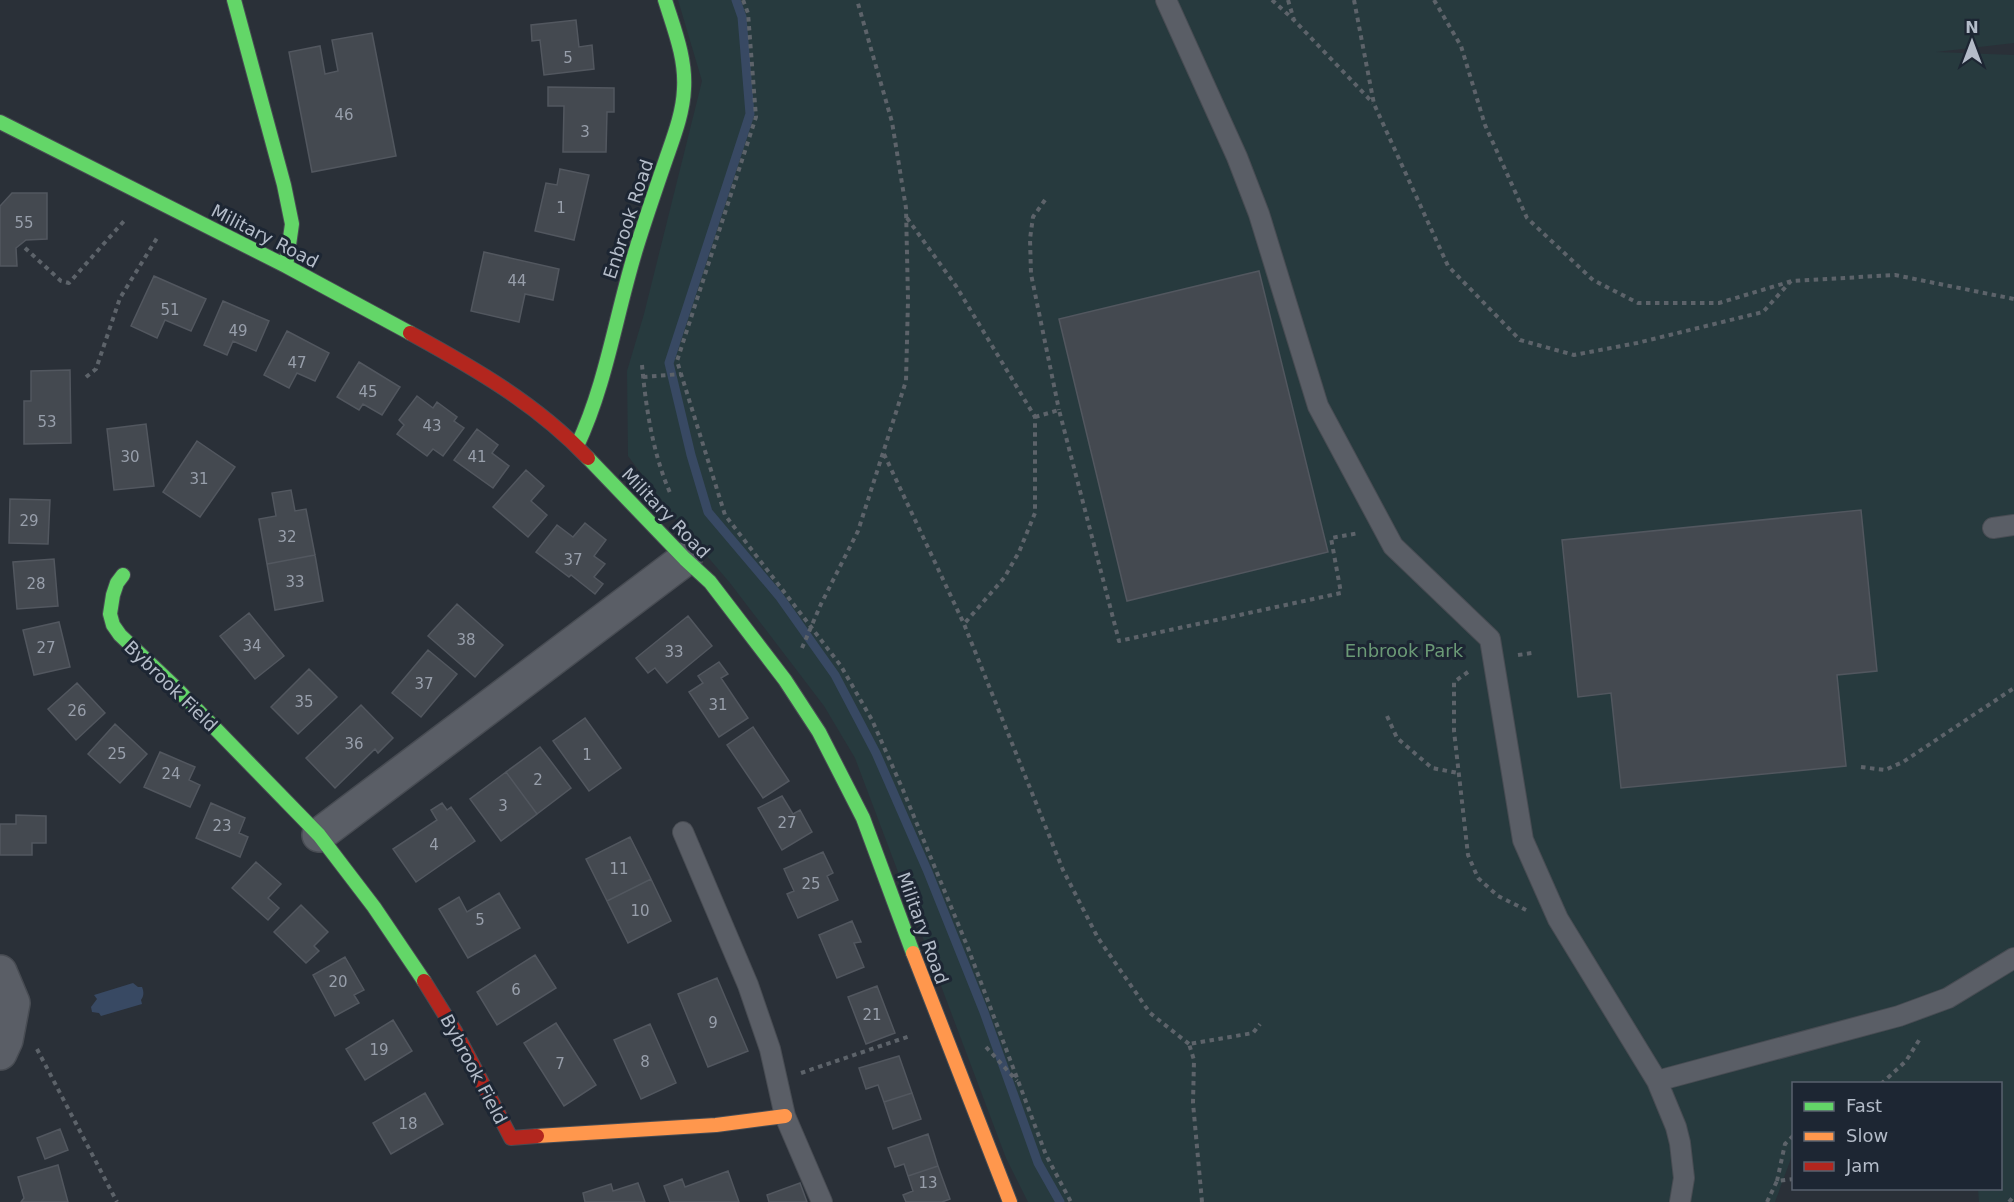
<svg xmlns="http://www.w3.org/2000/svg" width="2014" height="1202" font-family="'DejaVu Sans',sans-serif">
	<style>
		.green { fill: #273a3e }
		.water { fill: #384963 }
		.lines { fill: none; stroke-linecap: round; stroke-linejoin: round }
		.stream { stroke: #384963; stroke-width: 9 }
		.building { fill: #444950; stroke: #52575f; stroke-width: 1.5 }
		.lane-casing { stroke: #484c53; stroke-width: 22 }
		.street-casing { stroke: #484c53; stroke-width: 36 }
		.fast-casing { stroke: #484c53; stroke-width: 16 }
		.slow-casing { stroke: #484c53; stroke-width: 16 }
		.jam-casing { stroke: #484c53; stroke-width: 16 }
		.path { stroke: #5d636a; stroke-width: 4; stroke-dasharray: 4.5 4.5; stroke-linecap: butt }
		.lane { stroke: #5a5e66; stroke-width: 20 }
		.street { stroke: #5a5e66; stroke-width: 33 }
		.fast { stroke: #63d668; stroke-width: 14 }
		.slow { stroke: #ff974d; stroke-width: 14 }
		.jam { stroke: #b3261e; stroke-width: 14 }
		.labels { text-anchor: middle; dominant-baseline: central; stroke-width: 6; stroke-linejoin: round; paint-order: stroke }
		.number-label { font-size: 15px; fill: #989fab }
		.street-label { font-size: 18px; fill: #b4bcc9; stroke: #1d2633 }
		.park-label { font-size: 18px; fill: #6b9a76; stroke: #1d2633 }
	</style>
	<rect width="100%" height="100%" fill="#2a3038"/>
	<path class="green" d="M678,0H2014V43L1936,52L2014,55V1202H1979L1978,1189L2000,1188V1084H1794L1793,1153L1775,1202H1028L1006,1158L855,758L824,706L730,583L677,521L628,456L627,371L644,314L702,81Z"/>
	<path class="water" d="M133,983L138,987H142C144,992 144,996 141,1000L142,1004L101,1016L99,1013L92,1012L91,1007L97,999L94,995Z"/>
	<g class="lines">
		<path class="stream" d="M736,0L742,17L750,114L669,363L691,455L708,512L779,596L835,675L876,753L928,872L984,1012L1038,1163L1060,1202"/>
	</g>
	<path class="building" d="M576,20L579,47L592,45L594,69L544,75L540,40L532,41L531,25Z
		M372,33L396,156L312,172L289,52L320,46L325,74L338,71L332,40Z
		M548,87L614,88V112H607L606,152H563L564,106H548Z
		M560,169L589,175L574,240L535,231L546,183L557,185Z
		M12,193H47V239L26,240L16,248L17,266H0V206Z
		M484,252L559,269L553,300L525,294L519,322L471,311Z
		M1259,271L1328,552L1127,601L1059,319Z
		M154,276L206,299L191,331L165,320L157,338L131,326Z
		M223,301L269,321L256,351L233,341L227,355L204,345Z
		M287,331L329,353L315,381L297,373L289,388L264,375Z
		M359,362L400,387L382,415L363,404L359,410L337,397Z
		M70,370L71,443L24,444V401H31V371Z
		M417,396L433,408L437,402L457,417L454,421L464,428L443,456L433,449L427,456L397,434L404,425L399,420Z
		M146,424L154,486L114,490L107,429Z
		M477,429L498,445L492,453L509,466L493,488L454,460Z
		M197,441L235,467L200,517L163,492Z
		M526,470L544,486L531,501L547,515L528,537L493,507Z
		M291,490L295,511L306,509L315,555L267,564L259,519L276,516L272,493Z
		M10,499L50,500L48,544L9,543Z
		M1861,510L1877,671L1837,675L1846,766L1621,788L1611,693L1578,697L1562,540Z
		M585,523L606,540L594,556L605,564L594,577L603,584L595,594L571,575L569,577L536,552L557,525L573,537Z
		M315,555L323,601L275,610L267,564Z
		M54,559L58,606L17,609L13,562Z
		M457,604L503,645L475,677L428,636Z
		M249,613L284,656L255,679L220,636Z
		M688,616L712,646L667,683L655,668L648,673L636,658Z
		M59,622L70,667L34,675L23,630Z
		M428,650L457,674L421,717L392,693Z
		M719,662L728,674L721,678L748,718L719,737L689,692L703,683L698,676Z
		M309,669L337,697L298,734L271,707Z
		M77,683L105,713L76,740L48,709Z
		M361,705L393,738L378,753L375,749L335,788L306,758Z
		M585,718L621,768L589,791L553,741Z
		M115,724L147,754L120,783L88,754Z
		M753,727L789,781L763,798L727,745Z
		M540,747L571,788L537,814L506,772Z
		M160,752L195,767L189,780L200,785L190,807L144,787Z
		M506,772L537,814L501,841L470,799Z
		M782,796L793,814L800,810L812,832L782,850L758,808Z
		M211,803L245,818L239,833L248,837L240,857L196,838Z
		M442,803L447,810L451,807L475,841L416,882L393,849L437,820L431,810Z
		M16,815L46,816V843H32V855H0V824H16Z
		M630,837L651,879L607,901L586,859Z
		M823,852L833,873L827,876L838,900L798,918L787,894L794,891L784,869Z
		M256,862L281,884L268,898L279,908L268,920L232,888Z
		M651,879L671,921L628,943L607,901Z
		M499,893L520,928L468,958L439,909L459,897L467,912Z
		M301,905L328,932L314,946L319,951L306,963L274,932Z
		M852,921L861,942L854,943L864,967L837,978L819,935Z
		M535,955L556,988L497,1025L477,992Z
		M345,957L364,990L354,995L359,1003L335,1016L313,975Z
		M717,978L748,1051L708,1067L678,994Z
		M877,986L895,1033L866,1044L848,997Z
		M393,1020L412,1051L365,1080L346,1049Z
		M556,1023L596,1085L564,1106L524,1043Z
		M650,1024L676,1083L641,1099L614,1040Z
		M899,1056L912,1093L884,1102L878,1085L866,1089L859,1068Z
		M425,1093L443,1124L391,1154L373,1123Z
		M912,1093L921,1119L893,1129L884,1102Z
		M60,1129L68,1150L45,1159L37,1138Z
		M928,1134L938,1166L908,1176L904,1164L895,1167L888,1148Z
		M58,1165L68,1202H21L24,1198L18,1177Z
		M938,1166L950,1199L942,1202H906L903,1195L913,1191L908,1176Z
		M728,1171L739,1202H670L664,1186L682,1179L685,1187Z
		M638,1183L645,1202H585L583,1193L611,1184L613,1191Z
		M800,1183L807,1202H769L767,1195Z"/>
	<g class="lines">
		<defs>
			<path id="lane" d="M1166,0L1237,157L1259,214L1318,406L1393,546L1490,639L1523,840L1558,919L1657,1081L1676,1127L1680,1143L1684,1178L1680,1202
				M1993,528L2014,525
				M683,832L748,985L770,1049L785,1116L822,1202
				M1657,1081L1899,1016L1948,998L2014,958"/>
			<path id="street" d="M319,835L685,559
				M0,972L13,1003L6,1040L0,1053"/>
			<path id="fast" d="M234,0L284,185L292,224L286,266
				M0,122L286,266L410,333
				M577,446C607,382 616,313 637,246C646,217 656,188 666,159C674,136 683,113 684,89C686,58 674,29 665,0
				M588,458L685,559L710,582L785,680L819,732L863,818L913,953
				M123,575L117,583L113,595L110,614L113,625L120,635L173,685L319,835L374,907L424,981"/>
			<path id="slow" d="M913,953L1010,1202
				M537,1136L716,1125L785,1116"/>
			<path id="jam" d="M410,333C474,368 537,404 588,458
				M424,981L455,1031L511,1138L537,1136"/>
		</defs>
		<use href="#lane" class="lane-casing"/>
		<use href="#street" class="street-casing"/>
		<use href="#fast" class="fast-casing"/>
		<use href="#slow" class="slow-casing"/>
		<use href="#jam" class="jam-casing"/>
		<path class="path" d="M743,0L748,13L756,117L677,361L725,515L841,666L872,720L903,790L968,948L1046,1155L1071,1202
			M1272,0L1294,20L1373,103
			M1288,0L1294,20
			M1354,0L1374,104L1448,266L1520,340L1574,355L1637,343L1763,312L1791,281
			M1434,0L1461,46L1485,125L1527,218L1593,280L1638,303H1719L1792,281L1895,275L2014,299
			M1045,200L1033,217L1030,239L1031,274L1059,410
			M907,218L956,286L1035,417V513L1019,552L1004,578L964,624
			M25,248L61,281L69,283L124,221
			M642,365C646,409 653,455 671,495
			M86,377L96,369L120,298L157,238
			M643,377L681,374
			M1035,417L1059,410L1119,641L1341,593L1331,538L1359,533
			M884,454L964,624L1063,870L1098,938L1150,1013L1189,1044
			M802,648L821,604L858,531L906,381L908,300L906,208L892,122L857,0
			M1518,655L1532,653
			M1468,672L1454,682V731L1468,855L1478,878L1498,896L1526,910
			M1387,716L1397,738L1432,768L1458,773
			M1861,767L1885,770L1903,762L2014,688
			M986,1047L1017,1081
			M37,1049L117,1202
			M801,1073L910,1036
			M1881,1084L1906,1061L1921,1037
			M1777,1181L1785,1144L1794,1135
			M1202,1202L1193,1103L1194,1060L1189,1044L1253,1033L1260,1024
			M1767,1202L1777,1181L1794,1179
			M2009,1202L2014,1196"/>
		<use href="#lane" class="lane"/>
		<use href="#street" class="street"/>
		<use href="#fast" class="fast"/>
		<use href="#slow" class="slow"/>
		<use href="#jam" class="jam"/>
	</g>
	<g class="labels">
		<g class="number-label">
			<text x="568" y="58">5</text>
			<text x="344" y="115">46</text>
			<text x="585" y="132">3</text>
			<text x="561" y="208">1</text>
			<text x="24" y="223">55</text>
			<text x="517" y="281">44</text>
			<text x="170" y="310">51</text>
			<text x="238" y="331">49</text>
			<text x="297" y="363">47</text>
			<text x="368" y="392">45</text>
			<text x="47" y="422">53</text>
			<text x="432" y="426">43</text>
			<text x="130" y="457">30</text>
			<text x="477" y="457">41</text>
			<text x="199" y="479">31</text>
			<text x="29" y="521">29</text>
			<text x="287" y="537">32</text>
			<text x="573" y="560">37</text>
			<text x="295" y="582">33</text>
			<text x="36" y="584">28</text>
			<text x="466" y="640">38</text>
			<text x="252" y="646">34</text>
			<text x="46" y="648">27</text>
			<text x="674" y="652">33</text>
			<text x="424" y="684">37</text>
			<text x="304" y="702">35</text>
			<text x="718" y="705">31</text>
			<text x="77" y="711">26</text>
			<text x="354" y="744">36</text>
			<text x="117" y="754">25</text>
			<text x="587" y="755">1</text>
			<text x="171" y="774">24</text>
			<text x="538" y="780">2</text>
			<text x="503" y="806">3</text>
			<text x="787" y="823">27</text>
			<text x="222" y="826">23</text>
			<text x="434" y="845">4</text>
			<text x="619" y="869">11</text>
			<text x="811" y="884">25</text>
			<text x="640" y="911">10</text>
			<text x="480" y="920">5</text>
			<text x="338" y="982">20</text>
			<text x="516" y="990">6</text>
			<text x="872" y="1015">21</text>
			<text x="713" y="1023">9</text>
			<text x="379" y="1050">19</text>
			<text x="645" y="1062">8</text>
			<text x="560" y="1064">7</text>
			<text x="408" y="1124">18</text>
			<text x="928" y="1183">13</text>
		</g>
		<g class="street-label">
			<text transform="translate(628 219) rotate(-72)">Enbrook Road</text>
			<text transform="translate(265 236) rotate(27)">Military Road</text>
			<text transform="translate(666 513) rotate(46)">Military Road</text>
			<text transform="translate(171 686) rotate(44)">Bybrook Field</text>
			<text transform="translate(923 928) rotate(70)">Military Road</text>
			<text transform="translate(474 1069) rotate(62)">Bybrook Field</text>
		</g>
		<g class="park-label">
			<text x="1404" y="650">Enbrook Park</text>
		</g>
	</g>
	<rect x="1792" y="1082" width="210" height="108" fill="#1d2633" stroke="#59626f" stroke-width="1.5"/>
	<rect x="1804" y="1102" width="30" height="9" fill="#63d668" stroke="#59626f" stroke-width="1.5"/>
	<text x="1846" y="1112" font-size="18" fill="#b4bcc9">Fast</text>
	<rect x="1804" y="1132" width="30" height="9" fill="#ff974d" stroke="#59626f" stroke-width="1.5"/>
	<text x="1846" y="1142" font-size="18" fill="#b4bcc9">Slow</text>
	<rect x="1804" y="1162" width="30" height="9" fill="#b3261e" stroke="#59626f" stroke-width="1.5"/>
	<text x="1846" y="1172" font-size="18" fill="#b4bcc9">Jam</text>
	<g transform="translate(1972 42)" stroke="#1d2633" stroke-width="4.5" paint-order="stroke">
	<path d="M0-4.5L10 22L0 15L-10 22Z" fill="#b4bcc9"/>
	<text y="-9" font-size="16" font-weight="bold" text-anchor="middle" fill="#b4bcc9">N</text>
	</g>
</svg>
